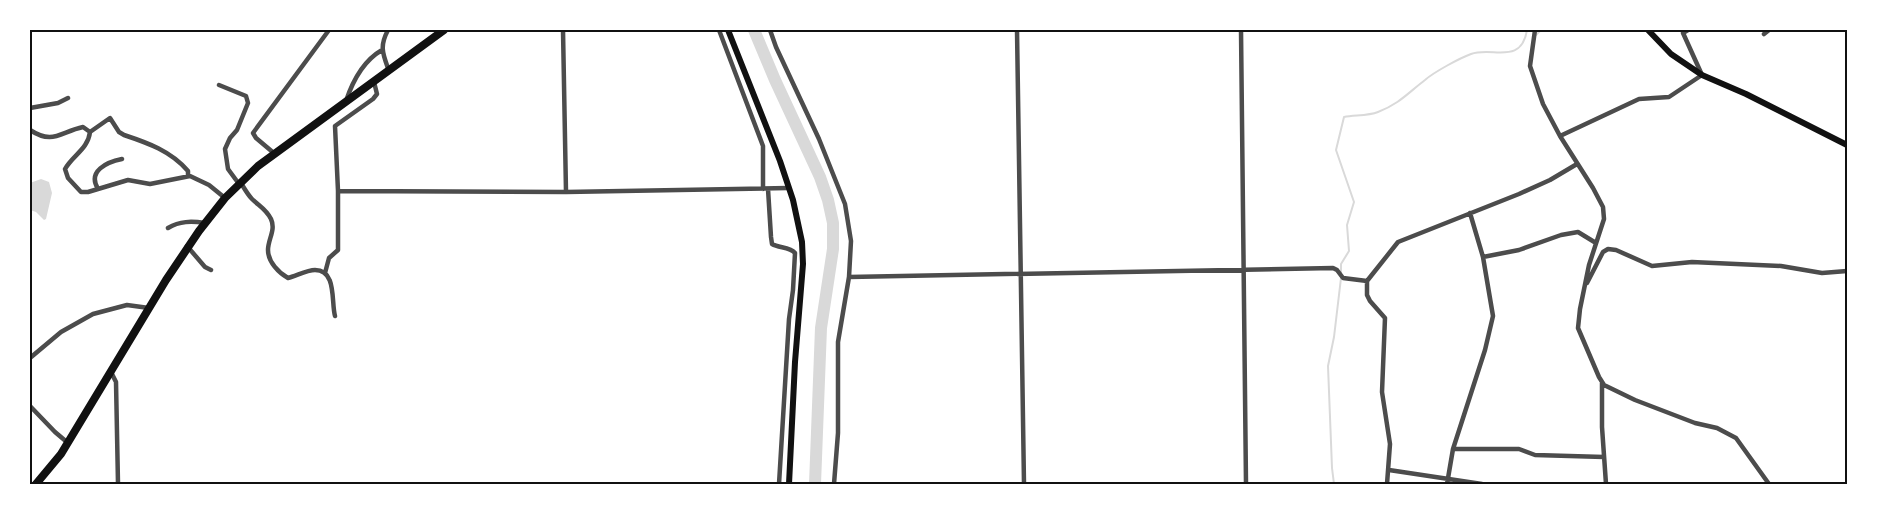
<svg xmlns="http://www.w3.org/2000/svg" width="1877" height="514" font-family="Manrope,sans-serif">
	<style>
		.water { fill: #d9d9d9 }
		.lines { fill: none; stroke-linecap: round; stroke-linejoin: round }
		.stream { stroke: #d9d9d9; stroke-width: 2 }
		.river { stroke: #d9d9d9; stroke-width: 12 }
		.minor { stroke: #4c4c4c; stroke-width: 4.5 }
		.secondary { stroke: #111; stroke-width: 6 }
		.trunk { stroke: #111; stroke-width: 8 }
		.neatline { fill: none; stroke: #111; stroke-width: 2 }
	</style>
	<rect width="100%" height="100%" fill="#fff"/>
	<path class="water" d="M41,179L49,182L52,193L46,219L44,220L36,212L30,210V183Z"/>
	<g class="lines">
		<path class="stream" d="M1536,35L1541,30
			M1341,273V264L1349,251L1347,225L1354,202L1336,150L1344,117C1355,115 1368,116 1378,112C1399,104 1408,93 1425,80C1434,72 1460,58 1471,54C1492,46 1521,66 1527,30
			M1334,484L1332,468L1328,366L1334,337L1341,278"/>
		<path class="river" d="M754,30L775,80L820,177L828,200L833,223V249L821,328L815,484"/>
		<path class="minor" d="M388,30C379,47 383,54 389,71
			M563,30L566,192
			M719,30L763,146V189
			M770,30L776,47L819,139L845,204L851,241L849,277L838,342V433L834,484
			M1017,30L1024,484
			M1241,30L1246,484
			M1535,30L1530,66L1543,104L1560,136L1593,188L1603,207L1604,219L1589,265L1580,309L1578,328L1599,377L1604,385L1635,400L1695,423L1717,428L1736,438L1769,484
			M1764,34L1769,30
			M219,85L246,96L248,103L237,130L230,138L225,149L228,169L239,184
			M346,101C353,80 363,61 382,50
			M30,108L58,103L68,98
			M30,130C53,145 60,132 83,127L90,132C88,149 73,155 65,169L68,178L81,192H88L128,180L150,184L190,176L209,185L225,198
			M90,132L110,118L119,132L124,135C148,143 171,151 188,171V176
			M1560,136L1639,99L1669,97L1702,75L1683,33L1688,30
			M275,154L256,138L253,133L329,30
			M241,183C244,188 248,195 252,199C259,206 266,209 271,219C276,230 268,239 268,250C268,262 279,273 288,278C296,276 307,270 315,270C337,270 331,302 335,316
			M98,189C87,171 107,162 122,159
			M768,189L771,237L772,244C779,248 790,247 795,253L793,290L789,319L779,484
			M338,191L335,126L373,99L377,94L374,82
			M168,228C180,221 191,221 205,223
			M187,246L205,267L211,270
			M1483,257L1519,250L1561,235L1578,232L1596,243
			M325,273L329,258L338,250V191L566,192L788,188
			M849,277L1333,268L1337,270L1343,278L1367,281
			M1587,283L1603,252L1608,249L1616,250L1652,266L1692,262L1781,266L1822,273L1847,271
			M30,358L61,332L93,314L127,305L149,308
			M111,372L116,382L118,484
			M1602,383V427L1606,484
			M30,406L55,432L68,443
			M1453,449H1519L1535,455L1604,457
			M1389,470L1482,484
			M1387,484L1390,444L1382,392L1385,318L1370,301L1367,295V281L1398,242L1519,194L1550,180L1577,164
			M1447,484L1453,449L1485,350L1493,316L1483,257L1470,213"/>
		<path class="secondary" d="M728,30L780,161L793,200L802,242L803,264L795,362L789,484
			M1648,30L1671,54L1702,75L1746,94L1847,145"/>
		<path class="trunk" d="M36,484L61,454L166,280L199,231L225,198L258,166L444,30"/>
	</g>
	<rect width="1877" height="514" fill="none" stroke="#ffffff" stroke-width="62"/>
	<rect x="31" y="31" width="1815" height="452" class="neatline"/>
</svg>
